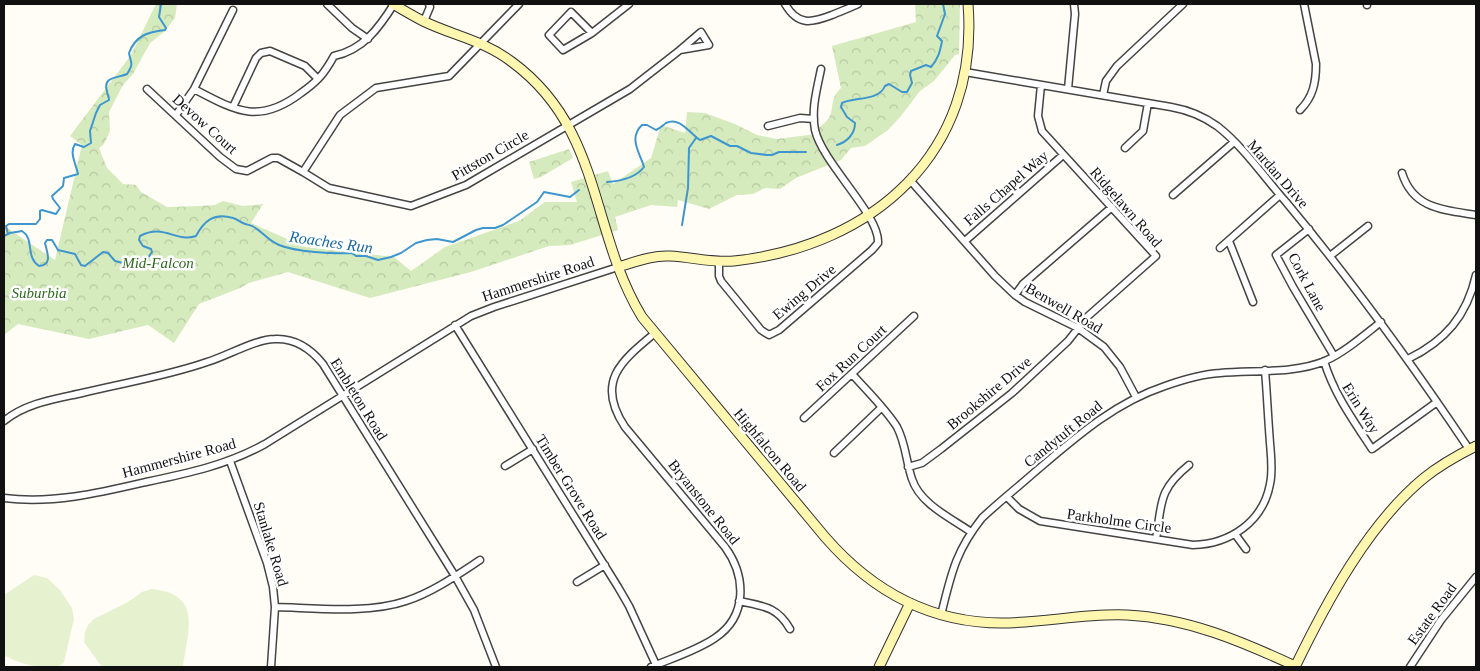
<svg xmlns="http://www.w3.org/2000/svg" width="1480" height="671" font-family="'Times New Roman',serif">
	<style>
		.park { fill: url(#park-crowns) }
		.pitch { fill: #e6f2cf }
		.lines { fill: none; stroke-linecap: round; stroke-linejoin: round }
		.stream { stroke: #3f96cf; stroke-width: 2 }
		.street-casing { stroke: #444; stroke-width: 9 }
		.secondary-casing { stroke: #333; stroke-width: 11 }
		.street { stroke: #fff; stroke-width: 6 }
		.secondary { stroke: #fff6b0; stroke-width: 9 }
		.labels { text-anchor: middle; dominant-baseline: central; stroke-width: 5; stroke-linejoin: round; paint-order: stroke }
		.street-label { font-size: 15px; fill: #111; stroke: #fff }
		.park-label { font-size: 15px; font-style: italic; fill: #2f6b1f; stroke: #fff }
		.water-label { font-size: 16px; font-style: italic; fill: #1768a6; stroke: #fff }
	</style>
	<defs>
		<pattern id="park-crowns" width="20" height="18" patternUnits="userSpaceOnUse" patternTransform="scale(1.25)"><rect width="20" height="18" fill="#d5ebbd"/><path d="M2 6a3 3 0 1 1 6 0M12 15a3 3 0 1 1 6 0" fill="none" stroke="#b6c8a1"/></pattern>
	</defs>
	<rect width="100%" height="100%" fill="#fffdf5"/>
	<path class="park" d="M156,4H177L175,18L165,31L150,43L133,74L123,85L109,112L110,131L104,144L99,148L107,168L123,184L136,185L141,192L167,207L199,206L215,205L223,201L243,206L263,204L251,223L305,247L394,257L411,271L445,247L519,221L545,202H577L571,182L608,171L613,184L651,158L661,125L685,133L687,112L705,113L735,124L757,135L777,139L816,134C817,126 825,125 829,118C835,106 829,99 841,88L832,46L916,22L915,4H960L959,54L955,55L934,81L920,91L901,116L888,130L865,146L851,148L841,160L796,178L780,189L765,188L753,194L737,195L709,209L678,200L677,207L651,205L615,217L618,230L570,245L549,246L471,272L370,298L288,272L249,283L240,288L199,304L174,343L148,325L89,339L18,324L4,335V226L55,260L82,145L70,136L131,55Z
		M569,149L573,158L541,177L534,179L529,162Z"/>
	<path class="pitch" d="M34,575L47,578L60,590L72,608L74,619L64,662L59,667C37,667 24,666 4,655V595Z
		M151,589C203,593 188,631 183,667H102L84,642L85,632L88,625L94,619L128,602L142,592Z"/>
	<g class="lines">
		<path class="stream" d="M837,145C847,142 855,134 855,123L847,117L841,107L842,103C854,97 879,101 885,86L889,84L902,92H907L912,83L910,75L911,71L926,65L931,67C938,59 940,52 942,41L937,36L945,14L943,4
			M607,182C620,181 636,178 644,167C640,153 628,138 642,125H647L656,130C661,128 662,126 666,123C680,116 690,134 700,140L711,136L730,146H737L751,153L767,155H772L779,152H806
			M682,225L688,188L689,148L696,138
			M8,234L6,226L9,224H36L40,219V211L42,210L56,214L60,208L53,199L52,196L63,186L64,178L78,174C76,164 69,153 75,144L84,147L91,143L90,131L96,113L100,105L109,100C109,97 107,94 107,91C102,76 119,78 127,74C134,63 131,64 129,53C136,35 148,32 165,30L166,28L159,17L161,4
			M4,236L10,233L22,231C35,239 25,257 39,266C53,265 47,252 45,243L47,240H52L58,250L75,254L81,265L85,266L103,252L108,253L115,261L135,266L141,265L145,262L152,252L151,249L143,246L139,240L140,236C164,223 176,243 196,236C204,221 214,212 233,218C237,219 240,222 243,223C247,225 251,225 254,227C264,233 267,240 279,245C296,252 333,254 352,253L356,256H366L378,260L391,257L401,253L416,243L427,240L437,239L453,242L476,230L483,228H495L503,225L537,202L544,192L570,197L579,190"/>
		<defs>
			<path id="street" d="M327,4L352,28L368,39
				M519,4L449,76L376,88L340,115L303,172L329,188L411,206L466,185L630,89L680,50L709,45L701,32L680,50
				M785,4C798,26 811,23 832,15C841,11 850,8 858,4
				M1367,5V4
				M424,21L430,7L429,4
				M592,33L571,12L549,35L563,50L592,33L629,4
				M965,72L1171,107C1188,110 1203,116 1217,126C1243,146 1264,177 1286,202C1352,281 1412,364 1469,449
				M147,89L220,157L236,169L247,171L272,158H278L303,172
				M194,89C236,111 259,125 301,93C318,81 324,74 334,56C363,50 379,28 394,4
				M1068,89L1075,14L1074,4
				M1103,95L1106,81L1117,66L1183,4
				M233,107L256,58L261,53L270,51L305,66L318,79
				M1300,110C1313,97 1316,83 1316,64L1304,4
				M176,115L194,89L233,10
				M768,126L800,118L814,119
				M1125,148L1143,131L1148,103
				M1402,173C1413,209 1444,210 1476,215
				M910,180L995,276L1015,295L1025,302L1078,328L1104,347L1120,367L1136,397
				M1173,195L1234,142
				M1309,229L1276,255L1293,287L1334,356
				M965,241L1063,155
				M1229,241L1253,302
				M1220,248L1280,195
				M1330,256L1368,226
				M719,261V276L721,281L761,330L769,335L779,330L872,250L878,243C880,215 823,164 815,130C811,109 817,89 821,69
				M1015,295L1023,284L1112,207
				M455,325L618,587L629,606L657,667
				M1408,359C1445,341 1467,316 1476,275
				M1324,361C1334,394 1353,420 1372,449L1437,402
				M852,374C867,391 885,408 897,427C906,444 906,462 912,479C920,504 951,518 971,532
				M804,418L914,316
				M4,421C26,403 55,399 82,393C123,383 167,376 207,362C227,356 256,339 275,339C296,338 311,349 323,364L455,576L474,610L496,667
				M834,453L881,408
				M230,461L267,563L273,587L275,607L271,667
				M505,466L533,449
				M908,467L922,463L941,449L1012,393L1068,341L1087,317L1156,256L1042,131L1038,116L1041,85
				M1007,497L1019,509L1040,521L1193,545C1230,544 1263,522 1270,484C1273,471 1271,456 1270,443C1268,418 1267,394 1265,370
				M4,498C53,504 99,493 146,482C189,473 227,465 265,444L471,316L494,307L618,267
				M1235,534L1246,549
				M1156,539C1162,503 1158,490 1189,465
				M577,582L605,565
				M739,601C762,606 777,606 790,629
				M275,607C315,608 368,614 406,601C433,592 457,575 480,560
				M941,615C951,575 955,552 982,518C999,502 1018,487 1036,471C1076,437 1114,403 1165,386C1182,380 1202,374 1220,373C1253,370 1294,374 1325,361C1345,352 1363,336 1381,322
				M651,667C672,658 696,651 715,638C748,616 746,576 725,547L625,427C595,382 621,361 655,333
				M1410,667L1441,620L1476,577"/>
			<path id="secondary" d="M393,4C403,10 413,16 423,21C454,36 483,40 512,62C603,129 589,230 642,317L825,537C871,590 930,623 1002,623C1044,623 1085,613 1127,615C1187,618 1241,641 1295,666
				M618,267C635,262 652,255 670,256C692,257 712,263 734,261C874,246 980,152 968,4
				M879,667L910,603
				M1295,667C1326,603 1368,524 1424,478C1440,465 1458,455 1476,446"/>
		</defs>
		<use href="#street" class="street-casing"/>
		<use href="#secondary" class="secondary-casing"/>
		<use href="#street" class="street"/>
		<use href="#secondary" class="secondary"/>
	</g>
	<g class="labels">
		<g class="street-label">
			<text transform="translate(205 124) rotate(42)">Devow Court</text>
			<text transform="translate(490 155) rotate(-30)">Pittston Circle</text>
			<text transform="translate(1278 174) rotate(49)">Mardan Drive</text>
			<text transform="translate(1006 188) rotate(-41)">Falls Chapel Way</text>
			<text transform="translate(1126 207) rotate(49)">Ridgelawn Road</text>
			<text transform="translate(538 279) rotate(-18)">Hammershire Road</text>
			<text transform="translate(1307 282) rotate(62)">Cork Lane</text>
			<text transform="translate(804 292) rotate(-40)">Ewing Drive</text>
			<text transform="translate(1064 308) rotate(30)">Benwell Road</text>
			<text transform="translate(851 358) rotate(-43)">Fox Run Court</text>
			<text transform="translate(989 393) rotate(-40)">Brookshire Drive</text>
			<text transform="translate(359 399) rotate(58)">Embleton Road</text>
			<text transform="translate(1361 408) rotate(58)">Erin Way</text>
			<text transform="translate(1063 434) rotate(-39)">Candytuft Road</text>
			<text transform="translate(770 450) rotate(50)">Highfalcon Road</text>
			<text transform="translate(179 458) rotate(-15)">Hammershire Road</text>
			<text transform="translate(571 487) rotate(58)">Timber Grove Road</text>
			<text transform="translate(704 502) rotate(51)">Bryanstone Road</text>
			<text transform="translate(1119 521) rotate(8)">Parkholme Circle</text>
			<text transform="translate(271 544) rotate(73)">Stanlake Road</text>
			<text transform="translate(1432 614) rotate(-54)">Estate Road</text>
		</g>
		<g class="park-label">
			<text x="158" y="263">Mid-Falcon</text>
			<text x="39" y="293">Suburbia</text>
		</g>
		<g class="water-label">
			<text transform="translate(331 242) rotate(8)">Roaches Run</text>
		</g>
	</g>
	<rect width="1480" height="671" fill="none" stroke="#111111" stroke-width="10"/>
</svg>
